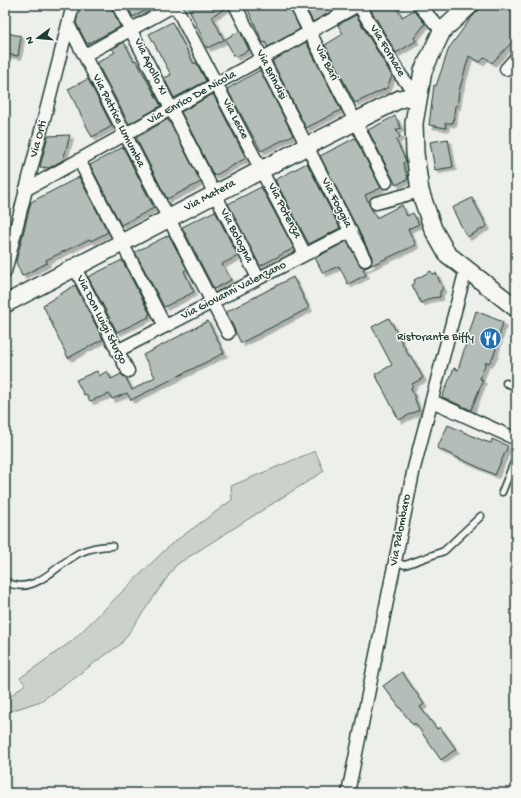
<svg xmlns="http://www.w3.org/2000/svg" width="521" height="798" font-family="'Gochi Hand',sans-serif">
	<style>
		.green { fill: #cbd2cc; stroke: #758880 }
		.building { fill: #b4bdb8; stroke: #1f3d34; filter: url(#shadow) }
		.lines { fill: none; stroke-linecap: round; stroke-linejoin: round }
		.lane-casing { stroke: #1f3d34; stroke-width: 9 }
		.street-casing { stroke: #1f3d34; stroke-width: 15 }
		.secondary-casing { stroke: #1f3d34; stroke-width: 20 }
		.lane { stroke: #f6f6f2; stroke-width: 6 }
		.street { stroke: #f6f6f2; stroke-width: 12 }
		.secondary { stroke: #f6f6f2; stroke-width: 17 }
		.labels { text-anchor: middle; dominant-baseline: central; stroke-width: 3; stroke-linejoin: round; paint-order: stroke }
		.street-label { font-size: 12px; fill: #1f3d34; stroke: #f6f6f2 }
		.poi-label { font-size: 12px; fill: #1f3d34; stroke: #f6f6f2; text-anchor: end }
	</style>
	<defs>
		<filter id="shadow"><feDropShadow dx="3.5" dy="3.5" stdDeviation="0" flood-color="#0004"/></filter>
	</defs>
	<rect width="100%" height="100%" fill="#edefea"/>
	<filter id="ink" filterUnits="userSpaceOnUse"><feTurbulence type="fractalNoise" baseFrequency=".025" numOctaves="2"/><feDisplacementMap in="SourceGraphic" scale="8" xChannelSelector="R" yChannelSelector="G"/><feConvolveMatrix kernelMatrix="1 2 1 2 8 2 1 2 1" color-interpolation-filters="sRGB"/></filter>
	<g filter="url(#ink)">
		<path class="green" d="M315,451L324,471L176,565L121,644L41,701L5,713V701L25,684L20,678L72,641L170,545L232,500L231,486Z"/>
		<path class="building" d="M80,5H111L120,27L87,44L76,23Z
			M126,5H156L133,17Z
			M187,5H228V7L212,16L224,40L207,48Z
			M246,5H276L278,9L289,5L300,29L268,47L265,42L263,43Z
			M304,5H343L313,22Z
			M368,5H395L402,17L414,10L425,24L414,38L416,41L396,53Z
			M484,5H516V38L492,63L485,57L480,62L469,56L459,91L457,106H455L453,123H445L446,128L429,125L434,85L436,86L449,48L471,18Z
			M356,15L392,76L387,88L355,103L325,45L343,34L338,25Z
			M172,22L194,64L196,62L206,81L174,98L164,78L171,75L149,34Z
			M240,31L249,50L235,57L225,39Z
			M7,33L21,36L18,56L5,54V34Z
			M124,42L134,61L136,60L161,106L129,124L97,63L115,52L112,49Z
			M306,42L341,110L306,128L272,61Z
			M260,70L293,135L261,151L227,89Z
			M88,79L112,126L92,137L68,89Z
			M213,94L246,158L214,176L181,112Z
			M395,116L401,128L396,130L400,137L396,140L406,161L403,163L408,179L396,185L368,130Z
			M168,119L201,182L167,199L136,138Z
			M70,135L63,160L49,168L40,167L48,136Z
			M355,138L381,188L365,195L376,218L402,205L407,216L413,213L419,224L408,229L416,245L363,269L366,275L348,284L339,266L323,273L315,258L347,241L361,266L365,267L371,264L372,257L320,156Z
			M448,139L453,167L435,170L430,142Z
			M123,147L154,208L121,225L90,165Z
			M307,163L340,228L309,244L275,180Z
			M79,177L108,232L91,241L90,239L46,260L47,263L22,276L16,262L31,202Z
			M261,187L294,248L260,266L228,204Z
			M472,198L487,226L467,237L452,208Z
			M215,211L238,256L222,264L231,280L214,289L182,227Z
			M169,235L187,269L184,271L194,292L164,307L135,252Z
			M122,260L150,314L148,315L149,317L117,332L88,277Z
			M431,271L432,274L436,273L443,289L440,291V297L431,298L421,303L412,285L415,283L414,280Z
			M293,277L309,308L241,343L226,312Z
			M75,285L103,339L68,358L43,305Z
			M476,311L503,322L494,355L489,363L486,362L480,379L483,380L471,410L442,397L454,368L458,370Z
			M389,318L409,356H411L423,378L412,384L413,386L411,388L419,410L399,420L375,374L392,365L372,327Z
			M208,321L224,353L131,400L127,393L112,399L109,394L90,401L86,394L84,395L76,380L97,371L99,376L107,371L111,379L121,374L126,378L132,390L155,377L143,355Z
			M448,425L484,441L491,443L492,439L508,446L495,475L437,448Z
			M402,672L424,704L420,707L437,729L440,727L456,749L441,760L415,723L413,725L383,686Z"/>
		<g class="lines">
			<defs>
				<path id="lane" d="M506,383L516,387
					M502,492L516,457
					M395,562L405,565L444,551L481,516
					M5,581C33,598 56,565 79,553C90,548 100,546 112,546"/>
				<path id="street" d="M118,5L258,278
					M175,5L305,254
					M235,5L365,260
					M296,5L386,182
					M359,5L401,76L417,95
					M419,5L442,31
					M68,24L228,333
					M85,55L175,5
					M506,69L516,58
					M79,160L165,326
					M25,190L358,5
					M376,203L420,191
					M75,268L128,371
					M5,272L73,5
					M117,351L351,231
					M432,401L516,439
					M348,793L414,468L466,269"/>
				<path id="secondary" d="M470,5L442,31L423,71L414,123L415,153L420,191L433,229L447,254L516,308
					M5,304L307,146L400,99L417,95"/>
			</defs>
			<use href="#lane" class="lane-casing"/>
			<use href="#street" class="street-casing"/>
			<use href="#secondary" class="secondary-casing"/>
			<use href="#lane" class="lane"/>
			<use href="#street" class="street"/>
			<use href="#secondary" class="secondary"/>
		</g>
	</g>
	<defs>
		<symbol id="restaurant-disc" viewBox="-11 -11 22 22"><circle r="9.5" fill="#1f6fb2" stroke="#f6f6f2"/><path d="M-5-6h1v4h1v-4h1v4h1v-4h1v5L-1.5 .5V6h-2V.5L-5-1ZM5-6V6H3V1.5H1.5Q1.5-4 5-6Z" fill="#fff"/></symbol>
	</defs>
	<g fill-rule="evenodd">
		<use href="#restaurant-disc" x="478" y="326" width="25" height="25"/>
	</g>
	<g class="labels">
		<g class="street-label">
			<text transform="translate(387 51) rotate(59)">Via Fornace</text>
			<text transform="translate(326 63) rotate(63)">Via Bari</text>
			<text transform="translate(150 67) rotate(64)">Via Apollo XI</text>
			<text transform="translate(271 75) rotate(63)">Via Brindisi</text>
			<text transform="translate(192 98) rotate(-29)">Via Enrico De Nicola</text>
			<text transform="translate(235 119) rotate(62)">Via Lecce</text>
			<text transform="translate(118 121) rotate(63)">Via Patrice Lumumba</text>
			<text transform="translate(39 139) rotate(-75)">Via Orti</text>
			<text transform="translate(210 196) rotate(-28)">Via Matera</text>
			<text transform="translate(336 203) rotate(63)">Via Foggia</text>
			<text transform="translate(284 211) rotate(63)">Via Potenza</text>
			<text transform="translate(236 236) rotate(63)">Via Bologna</text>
			<text transform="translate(234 291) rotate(-27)">Via Giovanni Valenzano</text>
			<text transform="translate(101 320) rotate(63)">Via Don Luigi Sturzo</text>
			<text transform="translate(401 530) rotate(-79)">Via Palombaro</text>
		</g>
		<g class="poi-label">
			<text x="474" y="338">Ristorante Biffy</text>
		</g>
	</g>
	<rect width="521" height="798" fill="none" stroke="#f6f6f2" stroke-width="20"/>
	<rect x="10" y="10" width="501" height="778" fill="none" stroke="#1f3d34" stroke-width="1.5" filter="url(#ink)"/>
	<g transform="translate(38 38) rotate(254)" stroke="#f6f6f2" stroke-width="3" paint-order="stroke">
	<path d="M0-3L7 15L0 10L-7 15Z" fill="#1f3d34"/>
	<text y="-6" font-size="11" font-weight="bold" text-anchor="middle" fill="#1f3d34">N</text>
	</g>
</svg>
